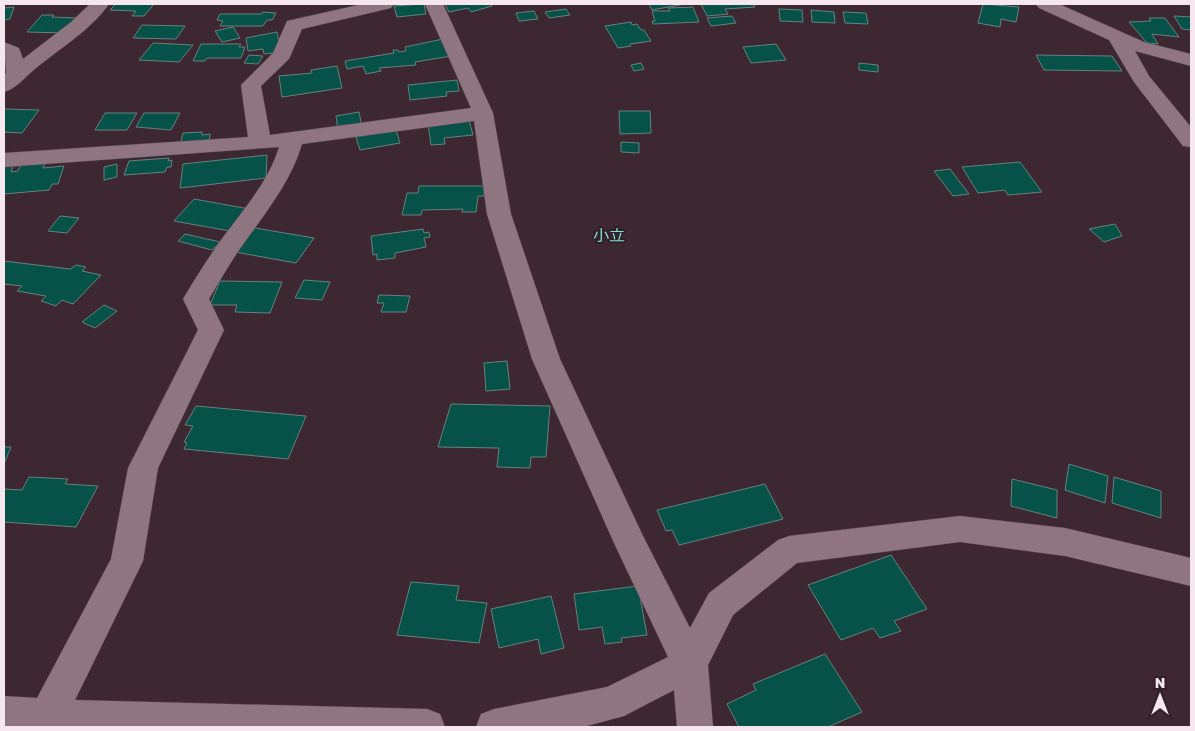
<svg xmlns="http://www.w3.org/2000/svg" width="1195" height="731" font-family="'Golos Text','Noto Sans JP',sans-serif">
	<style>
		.building { fill: #065249; stroke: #65827c }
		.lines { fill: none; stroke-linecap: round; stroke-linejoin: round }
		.minor-casing { stroke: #55444d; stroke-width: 1 }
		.minor { fill: #8e7580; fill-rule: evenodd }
		.labels { text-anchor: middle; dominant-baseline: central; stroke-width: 4; stroke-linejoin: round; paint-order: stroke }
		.quarter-label { font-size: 16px; fill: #7ce3d1; stroke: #321e28 }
	</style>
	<rect width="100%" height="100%" fill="#3d2832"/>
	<path class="building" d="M116,4H154L144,16H132L136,11L110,10Z
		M424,4L426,14L397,17L394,6Z
		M445,4H491L492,6L471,12L468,8L449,12Z
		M649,4H685L652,10Z
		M701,4H753L755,7L725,9L728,14L707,16Z
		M983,4L1019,7L1016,22L1001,19L1000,27L978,23Z
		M14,7L10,19L4,20V8Z
		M693,7L699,22L653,24L652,21H655L652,11H670L668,8Z
		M566,9L570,15L549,18L545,12Z
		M779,9L802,10L803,22L780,21Z
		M811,10L834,12L835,23L812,22Z
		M534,11L538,19L519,21L516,13Z
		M263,12L276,13L272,20H267L263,26H220L223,21L217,20L220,14H262Z
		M843,12L866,13L868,24L845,23Z
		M42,15H54L52,17L78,18L66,33L27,32Z
		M732,16L736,23L711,26L707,18Z
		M1174,16L1191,17V30L1182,29Z
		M1149,18H1165L1179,37L1152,34L1158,44L1147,43L1129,22L1151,21Z
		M631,22L632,25L637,24L641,30H644L651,41L630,44L631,46L618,48L605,26Z
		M142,25L185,26L176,39L133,38Z
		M233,27L240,38L222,42L215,31Z
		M277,32L281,52L264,54L263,49L248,51L246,38Z
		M443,39L451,56L415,62L416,65L379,68L381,71L366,74L363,66L347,69L345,61L394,53L393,50H398L399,52L406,51L405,47Z
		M153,43L193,45L179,62L139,60Z
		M201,44H241L239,47H245L241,58H207L205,61H193Z
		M776,44L786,60L751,63L743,47Z
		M249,55L263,56L258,64L244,63Z
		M1036,55L1112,56L1122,71L1044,70Z
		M641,63L644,69L634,71L631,65Z
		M859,63L878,65V72L859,70Z
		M337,66L342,88L282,97L279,76L312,73L311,70Z
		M457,80L459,91L446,92L447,96L410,100L408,85Z
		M4,109L39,110L22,133L4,132Z
		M619,111H650L651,133L620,134Z
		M359,112L362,127L338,130L336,116Z
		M105,113H137L127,130H95Z
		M144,113H180L171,130L136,127Z
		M469,120L473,135L444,138L445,144L431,145L428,124Z
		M396,130L400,143L360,150L356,137Z
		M202,132V135L210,134L209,143L180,145L183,133Z
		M621,142L639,143V153L621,152Z
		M267,155L266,178L180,188L183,164Z
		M169,158L168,161L172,160L171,167H167L165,172L124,175L129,161Z
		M1020,162L1042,192L1008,195L1005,190L978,193L962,167Z
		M45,163L43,168L64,166L58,184H52L49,190L4,194V166H13L11,172L18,171L20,166Z
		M117,164V177L104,180V167Z
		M950,169L969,194L953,196L934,171Z
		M419,186H485L484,196H478L476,212H462L463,209L422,210L421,215H402L407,193H418Z
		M194,199L249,209L230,231L174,221Z
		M60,216L79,218L67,233L48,231Z
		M1115,224L1122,236L1104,242L1089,229Z
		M255,228L314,238L296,263L235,252Z
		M423,229L424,233L429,232L430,237L424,238L426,247L395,253V258L377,260V254L373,255L371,236Z
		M185,234L220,242L212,250L178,241Z
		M4,261L70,269L76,265L86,267L82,271L101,275L73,304L62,300L56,306L41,301L46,296L17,291L22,286L4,284Z
		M304,280L330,282L322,300L295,298Z
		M220,281L282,282L270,313L235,312L237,305H210Z
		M379,295L410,296L406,312H381L384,303H377Z
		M104,305L117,311L95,328L82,322Z
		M507,361L510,389L486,391L484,363Z
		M451,404L550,406L546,457H531L530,468L497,467L499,448L438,447Z
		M196,406L306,416L288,459L184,449L187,443L184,442L193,426L185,425Z
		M4,447H11L4,464Z
		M1069,464L1108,476L1105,503L1065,490Z
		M29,477L68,479L65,484L98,486L76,527L4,522V489L22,490Z
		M1114,477L1161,491V518L1112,503Z
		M1012,479L1057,490V518L1011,506Z
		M765,484L783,519L679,545L672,530L666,531L657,510Z
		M891,555L927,609L894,621L901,631L880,638L873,628L841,640L808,585Z
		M411,582L459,586L456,600L487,603L479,643L397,635Z
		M638,586L647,635L621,638L622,642L605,644L602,627L579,630L574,594Z
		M551,596L564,648L541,654L538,639L499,648L491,609Z
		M825,654L862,712L828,727H739L727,704L756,690L753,684Z"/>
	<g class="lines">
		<defs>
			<path id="minor" d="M90,4H109C90,31 60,48 35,69C25,77 16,89 4,92V75L6,73L4,42L19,48L23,59L71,22Z
				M363,4H394L391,8L302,29L289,59L261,86L270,135L471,108L425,4H443L493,113L511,214L560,359L643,536L690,628L709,593L778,540L789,536L960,516L1065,528L1191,558V586L1065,556L960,542L797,563L733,615L708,665L713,727H677L674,690L624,716L583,727H476L481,714L494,709L607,687L668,657L614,543L532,359L487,214L474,121L302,144C290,185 261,218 237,253C227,268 218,284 209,299L224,330L158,468L143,561L75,700L427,709L440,714L445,727H4V696L37,698L111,559L128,468L198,330L183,299C194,280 206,262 218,244C240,213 268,184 279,147L4,167V153L248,137L241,85L273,53L287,21Z
				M1036,4H1059L1144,42L1191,54V66L1135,51L1149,76L1191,127V147L1183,146L1134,82L1109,40L1039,8Z"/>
		</defs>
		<use href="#minor" class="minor-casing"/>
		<use href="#minor" class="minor"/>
	</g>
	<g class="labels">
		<g class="quarter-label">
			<text x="609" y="235">小立</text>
		</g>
	</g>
	<rect width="1195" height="731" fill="none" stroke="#f5e7ed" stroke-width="10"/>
	<g transform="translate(1160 696)" stroke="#321e28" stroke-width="4" paint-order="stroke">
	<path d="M0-4L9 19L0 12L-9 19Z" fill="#f5e7ed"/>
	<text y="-8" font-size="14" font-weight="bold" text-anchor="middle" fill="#f5e7ed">N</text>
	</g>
</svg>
